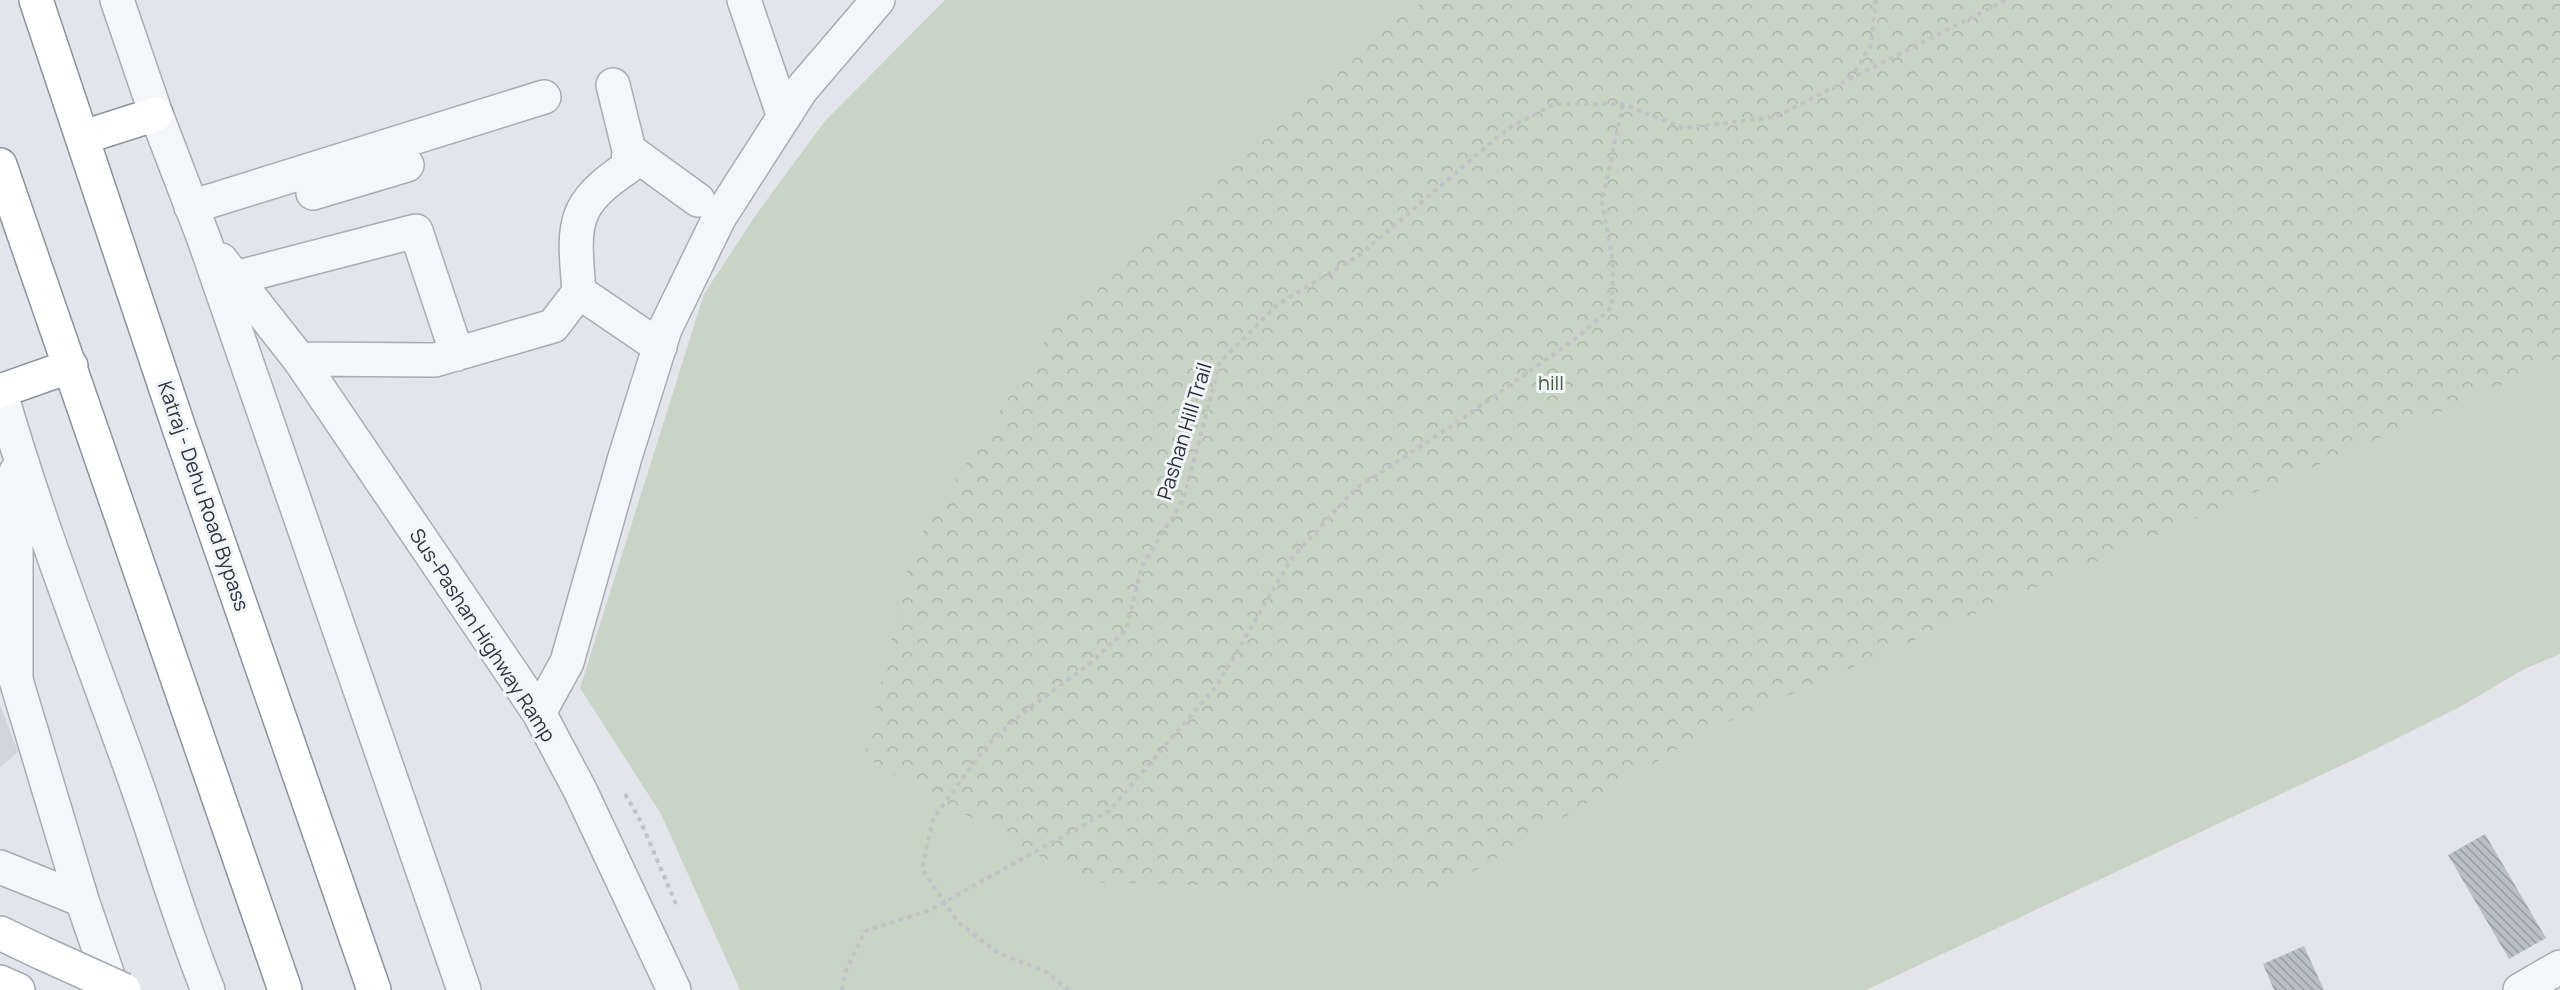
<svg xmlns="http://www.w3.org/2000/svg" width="2560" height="990" font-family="Manrope,sans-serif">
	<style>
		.built { fill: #d1d4dc }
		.grass { fill: #c8d4c4 }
		.forest { fill: url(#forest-crowns) }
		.building { fill: url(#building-back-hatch) }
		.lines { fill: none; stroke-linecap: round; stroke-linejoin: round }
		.minor-casing { stroke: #a8acb4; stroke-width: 36 }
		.major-casing { stroke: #a2aab5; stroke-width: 36 }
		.highway-casing { stroke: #8b93a0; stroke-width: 36 }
		.path { stroke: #c0c3c9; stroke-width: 4; stroke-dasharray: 4.5 4.5; stroke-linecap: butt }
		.minor { stroke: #f5f6f9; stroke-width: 33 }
		.major { stroke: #fff; stroke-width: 33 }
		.highway { stroke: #fff; stroke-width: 33 }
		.major-bridge-casing { stroke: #a2aab5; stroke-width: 36; stroke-linecap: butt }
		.major-bridge { stroke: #fff; stroke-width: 33 }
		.labels { text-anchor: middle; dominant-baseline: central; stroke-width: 6; stroke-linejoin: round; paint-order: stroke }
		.park-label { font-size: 20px; fill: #3f5d39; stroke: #f2f4f8 }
		.street-label { font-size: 20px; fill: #2b3342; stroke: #f2f4f8 }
	</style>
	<defs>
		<pattern id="forest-crowns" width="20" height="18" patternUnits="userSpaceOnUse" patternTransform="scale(1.5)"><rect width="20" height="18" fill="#c8d4c4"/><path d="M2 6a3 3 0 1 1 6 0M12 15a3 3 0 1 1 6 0" fill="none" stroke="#acb6aa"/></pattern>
		<pattern id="building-back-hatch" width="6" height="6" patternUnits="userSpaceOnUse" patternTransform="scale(1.5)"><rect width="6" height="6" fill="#babfc7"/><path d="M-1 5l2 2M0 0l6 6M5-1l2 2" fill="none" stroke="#979ca3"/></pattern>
	</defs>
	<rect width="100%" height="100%" fill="#e3e5ea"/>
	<path class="built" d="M0,705L18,752L0,767Z"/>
	<path class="grass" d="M945,0H2560V654L2524,669L2460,707L2372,751L1866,990H740L661,814L580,688L704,294L758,212L825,121Z"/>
	<path class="forest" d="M1426,0H2560V363L2547,365L1711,729L1441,891L1085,882L864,757L913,547L1066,308L1326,69Z"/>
	<path class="building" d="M2485,834L2546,938L2509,959L2448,855Z
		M2304,946L2324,990H2274L2263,964Z"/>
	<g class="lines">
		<defs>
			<path id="minor" d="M117,0L156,114L204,239L464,990
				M744,0L784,117
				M629,150L698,200
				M313,193L407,165
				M191,207L544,97
				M221,260L299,359L539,713L580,790L674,990
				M235,278L416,231L457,354
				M579,292L660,347
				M299,359L435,360L553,326L579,292C574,226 569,206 628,167L629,150L613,85
				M0,390C38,523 89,651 135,780C160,850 180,921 208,990
				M16,472V680L82,900L113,990
				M539,713L567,662L625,457L665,329L719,218L801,90L878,0
				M0,867L82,900
				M2520,990L2560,967"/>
			<path id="major" d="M0,933L42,953
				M0,982L18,990"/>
			<path id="highway" d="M36,0L179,428L374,990
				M84,137L156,114
				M0,165L285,990
				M0,391L71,366"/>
		</defs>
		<use href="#minor" class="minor-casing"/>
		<use href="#major" class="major-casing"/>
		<use href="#highway" class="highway-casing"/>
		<path class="path" d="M1850,79L1871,45L1876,0
			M625,794L641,822L676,904
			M842,990L846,971L865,931L928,911L1109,811L1218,684L1291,559L1355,489L1450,427L1574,340L1612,307L1613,262L1602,202L1623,104
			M1069,990L1045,971L998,953L958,922L922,869L933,819L985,748L1021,714L1087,666L1126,630L1142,566L1184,498L1220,362L1277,305L1361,254L1507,129L1554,104H1623L1683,128L1775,117L2006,0"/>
		<use href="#minor" class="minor"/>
		<use href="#major" class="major"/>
		<use href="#highway" class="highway"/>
		<defs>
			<path id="major-bridge" d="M42,953L124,990"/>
		</defs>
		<use href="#major-bridge" class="major-bridge-casing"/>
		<use href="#major-bridge" class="major-bridge"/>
	</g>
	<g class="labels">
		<g class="park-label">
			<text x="1551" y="382">hill</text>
		</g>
		<g class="street-label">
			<text transform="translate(1184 431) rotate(-73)">Pashan Hill Trail</text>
			<text transform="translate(204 496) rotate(71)">Katraj - Dehu Road Bypass</text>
			<text transform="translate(483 635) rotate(57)">Sus-Pashan Highway Ramp</text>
		</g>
	</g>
</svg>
